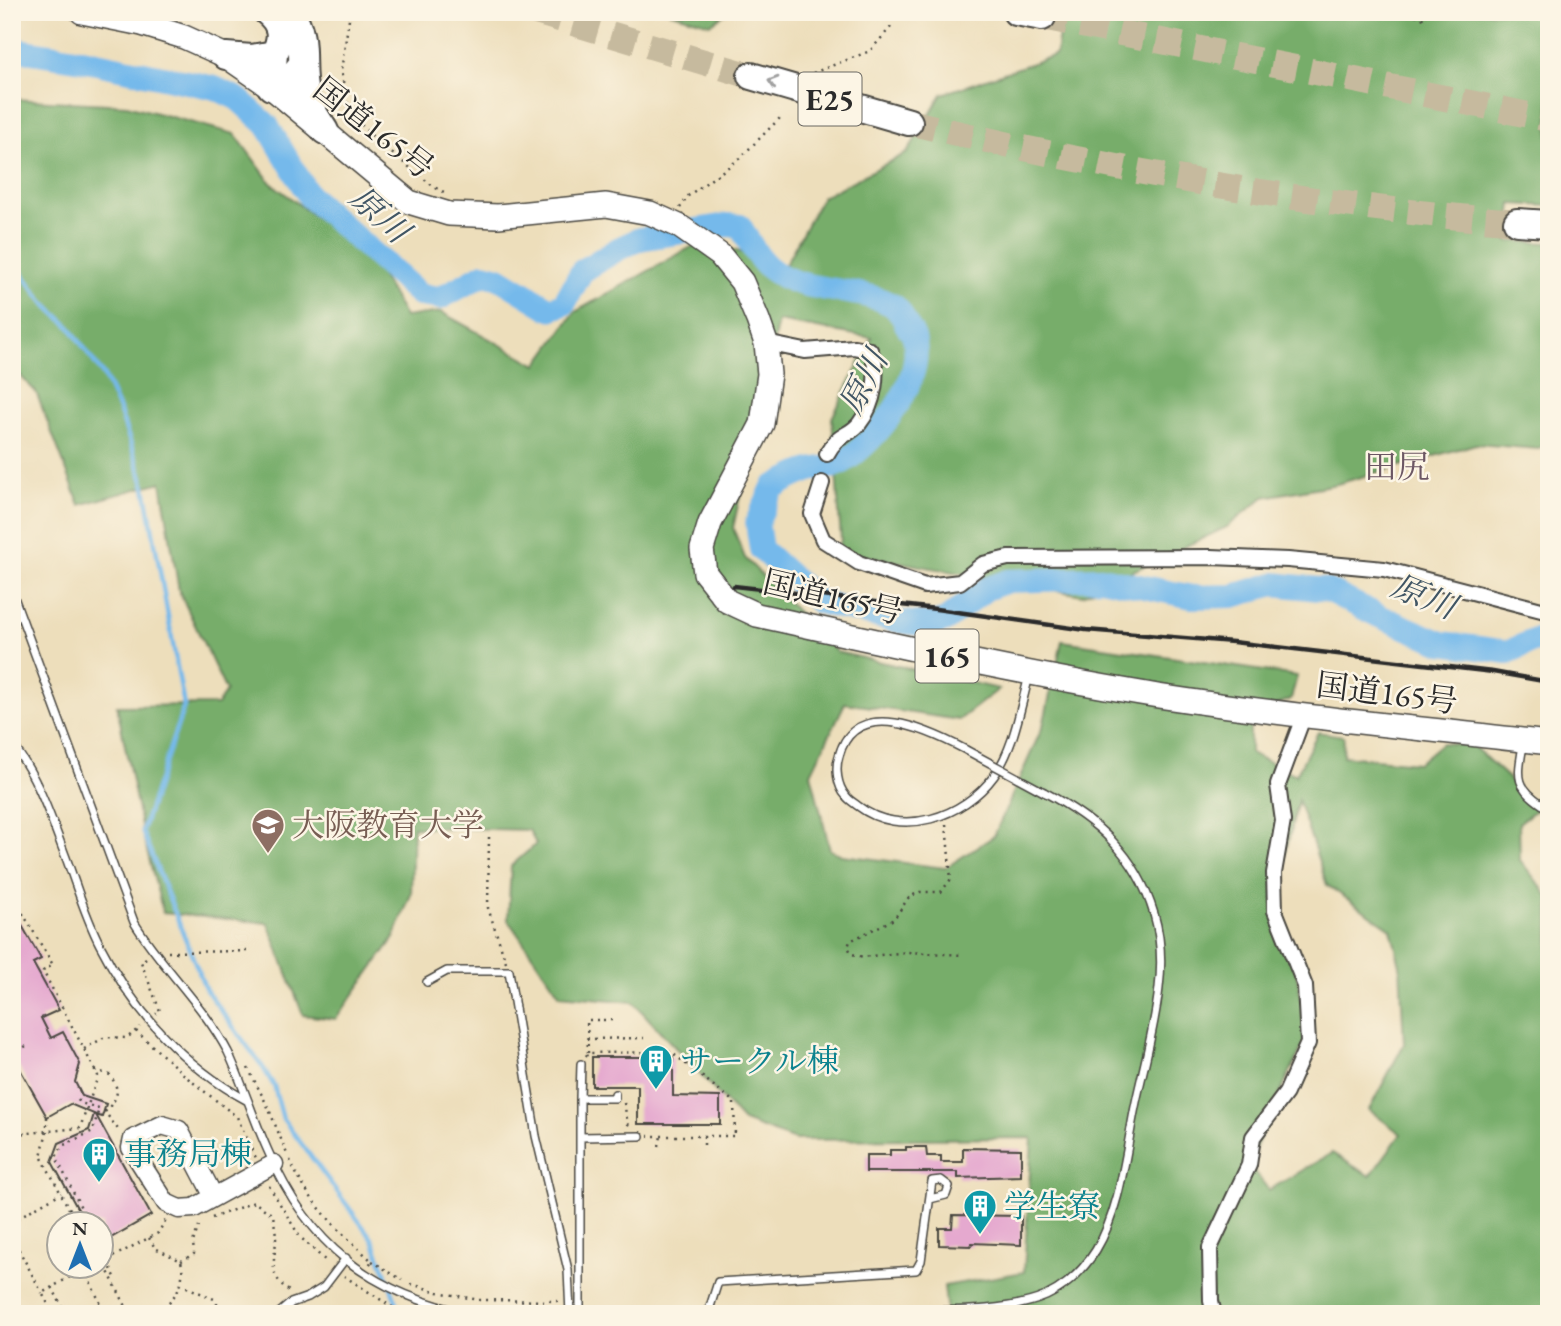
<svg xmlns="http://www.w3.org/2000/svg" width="1561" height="1326" font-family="'EB Garamond','Noto Serif JP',serif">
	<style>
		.forest { fill: #77ad6b; stroke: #516c4b; stroke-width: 2; fill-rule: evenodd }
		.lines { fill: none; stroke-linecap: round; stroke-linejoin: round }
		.stream { stroke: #74b9eb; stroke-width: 4.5 }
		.river { stroke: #74b9eb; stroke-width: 24 }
		.building { fill: #e5a9cf }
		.motorway-tunnel { stroke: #c6ba9e; stroke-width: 26; stroke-dasharray: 26 13; stroke-linecap: butt }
		.service-casing { stroke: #484641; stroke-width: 10 }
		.minor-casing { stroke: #484641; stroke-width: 18 }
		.tertiary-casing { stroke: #484641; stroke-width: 21 }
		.trunk-casing { stroke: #484641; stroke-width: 26 }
		.motorway-casing { stroke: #484641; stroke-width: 30 }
		.path { stroke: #484641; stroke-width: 2.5; stroke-dasharray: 2 5; stroke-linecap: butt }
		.service { stroke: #fff; stroke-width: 7 }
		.minor { stroke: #fff; stroke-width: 14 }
		.tertiary { stroke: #fff; stroke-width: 18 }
		.trunk { stroke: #fff; stroke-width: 23 }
		.motorway { stroke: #fff; stroke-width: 26 }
		.rail { stroke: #2b2b2b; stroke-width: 4.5 }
		.service-bridge-casing { stroke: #484641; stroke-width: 10; stroke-linecap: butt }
		.service-bridge { stroke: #fff; stroke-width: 7 }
		.oneway { stroke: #a0a0a0 }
		.labels { text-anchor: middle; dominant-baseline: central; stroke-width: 5; stroke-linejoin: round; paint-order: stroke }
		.shield { fill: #fcf5e5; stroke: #6a6863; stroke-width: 2 }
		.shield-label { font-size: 30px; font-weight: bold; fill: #2b2b2b }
		.street-label { font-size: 32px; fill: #2b2b2b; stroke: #fcf5e5 }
		.education-label { font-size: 32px; fill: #785e54; stroke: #fcf5e5; text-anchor: start }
		.culture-label { font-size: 32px; fill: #0d838f; stroke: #fcf5e5; text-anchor: start }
		.water-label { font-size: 33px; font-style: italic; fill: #415665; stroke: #fcf5e5 }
		.neighbourhood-label { font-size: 33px; fill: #6c5764; stroke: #fcf5e5 }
	</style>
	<rect width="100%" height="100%" fill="#fcf5e5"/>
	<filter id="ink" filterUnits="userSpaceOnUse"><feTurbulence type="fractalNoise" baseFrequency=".0143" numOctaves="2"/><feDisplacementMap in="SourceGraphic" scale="14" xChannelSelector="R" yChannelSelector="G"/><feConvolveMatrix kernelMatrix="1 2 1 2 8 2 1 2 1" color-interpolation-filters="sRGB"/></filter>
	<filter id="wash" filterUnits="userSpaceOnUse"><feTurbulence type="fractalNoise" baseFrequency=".00686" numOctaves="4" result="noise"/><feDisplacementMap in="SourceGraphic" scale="28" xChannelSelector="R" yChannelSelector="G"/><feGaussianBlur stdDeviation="1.57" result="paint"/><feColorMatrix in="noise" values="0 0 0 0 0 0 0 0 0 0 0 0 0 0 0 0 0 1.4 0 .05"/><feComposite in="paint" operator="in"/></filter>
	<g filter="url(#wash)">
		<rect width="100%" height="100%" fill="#eddebb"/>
		<path class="forest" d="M669,12H728L710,24Z
			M1062,12H1549V206L1512,204L1508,241L1549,243V439L1539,449L1476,444L1337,484L1264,497L1227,527L1082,595L837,551L841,540L832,418L872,338L778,321L733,528L745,558L837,652L999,689L959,720L845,703L811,773L830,850L842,855L945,868L994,836L1043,726L1062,641L1297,676L1291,699L1250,716V753L1296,775L1318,732L1344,736L1343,756L1418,763L1442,743L1473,746L1509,779L1520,795L1537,809L1519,823L1520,860L1549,897V1181L1543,1190L1549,1195V1314H947L944,1286L1024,1272L1032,1138L795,1140L743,1121L633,1002L560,995L508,920L511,866L536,844L529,830L413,827L411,894L394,938L336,1019L303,1015L268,923L163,913L142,831L117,706L217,705L226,691L179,591L161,482L80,505L36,392L12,367V99L127,105L235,134L271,183L373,261L405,317L441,312L537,365L575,312L702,241L785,265L822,197L907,153L942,94L1056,55ZM1298,800L1327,885L1391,929L1400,965L1404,1044L1369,1110L1401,1134L1370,1176L1332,1153L1269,1190L1249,1165L1265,1124L1308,1035L1292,949L1274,901Z"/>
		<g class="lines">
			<path class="stream" d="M12,260L45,304L68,325L104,376L120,412L145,487L184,706L142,831L206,990L262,1066L274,1086L283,1119L373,1240L401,1314"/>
			<path class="river" d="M12,49L82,60L215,88L238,99L267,125L309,196L420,295L440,298L484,274L499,278L550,309L564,304L582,271L618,249L640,239L727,225L740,226C748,239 756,256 767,266C803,297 855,284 894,306C900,310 903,318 906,324C908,328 913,333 914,338C925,382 877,440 843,462C833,469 818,467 807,471C795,475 784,482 773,487L757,522L761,549L819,602L901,622L931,625L946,620L986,589L1008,581L1101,578L1192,597L1233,596L1274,584L1327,590L1379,616L1442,643L1508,652L1549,634"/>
		</g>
		<g id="blocks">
			<path class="building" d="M12,908L41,959L33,963L59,1010L41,1018L51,1038L63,1032L80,1064L75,1082L82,1096L106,1104L102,1117L96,1115L151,1215L102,1243V1224H86L52,1162L59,1143L89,1130L94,1114L70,1104L47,1117L12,1055Z
				M592,1057H673V1096L720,1097V1124H638V1086H592Z
				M906,1147H926L927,1156H941V1162H963V1148L1021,1149V1176L958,1178V1172H866V1155H890V1150H906Z
				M953,1215L1021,1216V1245L972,1243L971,1246L939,1245V1228H952Z"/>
		</g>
	</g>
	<g filter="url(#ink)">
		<use href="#blocks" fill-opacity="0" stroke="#484641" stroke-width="2"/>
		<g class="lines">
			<path class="motorway-tunnel" d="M536,12L751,76
				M1042,17L1549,119
				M909,122C1110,170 1312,206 1517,222"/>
			<defs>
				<path id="service" d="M12,592L134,922C162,968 203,1004 228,1052C243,1084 253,1118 268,1151C309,1246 370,1293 470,1314
					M12,744C38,777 50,816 65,855C76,884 85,916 100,945C133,1010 183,1066 248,1101
					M1523,745C1518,776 1514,786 1543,805
					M966,750C930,731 855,695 839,756C835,768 837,786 846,796C849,800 854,803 858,806C901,839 964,817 994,776C1014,748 1020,709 1029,676
					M427,982L447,971H509L536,1136L568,1270L570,1314
					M580,1098L581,1064
					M580,1137L640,1136
					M12,1300L14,1299
					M708,1313L718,1282L916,1270L921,1261L932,1181L941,1180L949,1186L946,1195L930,1199
					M278,1314L291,1303L308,1297L324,1287L346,1258
					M580,1314V1098H615V1094
					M682,1314C753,1313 823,1312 894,1311C939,1310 1005,1314 1046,1296C1067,1286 1084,1269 1096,1250C1121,1209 1126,1149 1136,1102C1144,1065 1155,1026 1159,988C1162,964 1161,938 1154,914C1136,854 1097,820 1044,792"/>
				<path id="minor" d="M766,343L805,351L854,347L870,350C881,371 874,405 859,424C848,437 838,433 827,454
					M822,483L812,514L823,540L859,563L925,586L960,582L983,564L1008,558L1211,557L1288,560L1384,569L1549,612
					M1214,1314L1211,1301L1210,1248L1249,1165L1253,1137L1286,1093L1308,1043L1305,986L1275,911L1274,873L1283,821L1278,785L1304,715"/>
				<path id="tertiary" d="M214,1197L179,1130L162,1125L133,1139L131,1148L166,1203L179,1209L194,1208L274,1164"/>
				<path id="trunk" d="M82,12L142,24L184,37L226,56L271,87L409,202L449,214L498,216L606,205L650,213L679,226L720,255L742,282L758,320L766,343L769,374L762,424L710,523L702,549L705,573L727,601L757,615C890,644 1023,674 1158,696C1288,716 1419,728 1549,743"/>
				<path id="motorway" d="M290,12C310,38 297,68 306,97C310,109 319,121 325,131
					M1016,12L1042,17
					M274,54L271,87L288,82L302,64
					M226,56L252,58L274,54C283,38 282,24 267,12
					M751,76L909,122
					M1517,222L1549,224"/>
			</defs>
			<use href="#service" class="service-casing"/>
			<use href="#minor" class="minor-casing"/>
			<use href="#tertiary" class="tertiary-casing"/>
			<use href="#trunk" class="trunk-casing"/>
			<use href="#motorway" class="motorway-casing"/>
			<path class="path" d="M350,12L341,71L349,112L378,142L434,187L446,193
				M1409,12L1424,19L1427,12
				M1532,12L1549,17
				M813,73L870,51L891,27
				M680,208L689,195L738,160L780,118
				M946,824L951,879L941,892H920L909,897L894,919L850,941L848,947L852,954L863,957L908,952L964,955
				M489,837L488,908L506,962
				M12,895L53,965L43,971L98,1076L80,1128L18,1134L12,1095
				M168,952L252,951
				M146,958L141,962L160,1011L156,1014
				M136,1031L190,1080L237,1117L256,1158
				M587,1039L644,1038
				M84,1049L105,1037L127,1038L140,1027
				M588,1053L587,1020H613
				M12,1054L28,1045
				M586,1056L588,1053L671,1052L734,1102L735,1136H648
				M248,1068L268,1107L287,1154
				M95,1070L110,1075C121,1092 118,1097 105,1112L120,1132
				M78,1100L80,1103L99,1108L93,1131L62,1146L56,1157L89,1224
				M624,1103L628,1124L630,1125
				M47,1117V1131L41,1156L77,1224
				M704,1136V1146
				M659,1146L661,1136
				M290,1160C307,1201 339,1231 372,1261L369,1265
				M269,1186L300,1237L328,1263
				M69,1209L76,1206
				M212,1218L254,1202L273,1215C274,1223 276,1231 276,1239C275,1262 267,1274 289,1291
				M12,1221L61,1193
				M12,1237L42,1293
				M149,1238L155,1248L181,1261
				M102,1249L116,1279
				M102,1260L130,1314
				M107,1260L158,1233L167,1218
				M181,1261L194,1254L193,1242L200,1223
				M372,1261L402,1280
				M84,1270L106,1314
				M344,1276L403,1314
				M180,1284L214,1299L223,1314
				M411,1284L438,1292L479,1300L560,1301
				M52,1287L42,1293L52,1311
				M158,1311C176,1299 186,1282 181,1261
				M66,1314L52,1287L90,1266"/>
			<use href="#service" class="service"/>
			<use href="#minor" class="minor"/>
			<use href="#tertiary" class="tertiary"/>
			<use href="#trunk" class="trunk"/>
			<use href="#motorway" class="motorway"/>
			<path class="rail" d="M734,586L936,609L1086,630L1233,642L1406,662L1493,672L1549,682"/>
			<defs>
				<path id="service-bridge" d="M966,750L1044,792"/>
			</defs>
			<use href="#service-bridge" class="service-bridge-casing"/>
			<use href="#service-bridge" class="service-bridge"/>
		</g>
		<defs><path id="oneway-chevron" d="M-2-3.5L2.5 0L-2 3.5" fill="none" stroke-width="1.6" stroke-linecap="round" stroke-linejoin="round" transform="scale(1.75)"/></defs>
		<use class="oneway" href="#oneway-chevron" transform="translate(773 82) rotate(-164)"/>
	</g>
	<defs>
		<symbol id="university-pin" viewBox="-11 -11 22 30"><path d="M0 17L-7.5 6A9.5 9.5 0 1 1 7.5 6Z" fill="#8d6e63" stroke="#fcf5e5"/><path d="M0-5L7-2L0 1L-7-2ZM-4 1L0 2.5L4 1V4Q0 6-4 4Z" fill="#fff"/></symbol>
		<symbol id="building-pin" viewBox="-11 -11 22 30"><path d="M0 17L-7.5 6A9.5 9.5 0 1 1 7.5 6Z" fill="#0f9aa8" stroke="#fcf5e5"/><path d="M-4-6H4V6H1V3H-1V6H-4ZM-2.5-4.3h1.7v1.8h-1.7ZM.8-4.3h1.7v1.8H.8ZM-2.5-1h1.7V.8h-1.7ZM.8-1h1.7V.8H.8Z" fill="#fff"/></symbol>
	</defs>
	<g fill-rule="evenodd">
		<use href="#university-pin" x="249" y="806" width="38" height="52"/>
		<use href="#building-pin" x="637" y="1042" width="38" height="52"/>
		<use href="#building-pin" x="80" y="1135" width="38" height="52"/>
		<use href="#building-pin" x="961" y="1187" width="38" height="52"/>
	</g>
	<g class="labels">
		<g class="shield">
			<rect x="798.5" y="72.5" width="63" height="53" rx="5"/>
			<rect x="915.5" y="629.5" width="63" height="53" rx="5"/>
		</g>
		<g class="shield-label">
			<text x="830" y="99">E25</text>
			<text x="947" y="656">165</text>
		</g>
		<g class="street-label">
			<text transform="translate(374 128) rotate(38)">国道165号</text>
			<text transform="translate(833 597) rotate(13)">国道165号</text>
			<text transform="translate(1387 693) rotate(7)">国道165号</text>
		</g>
		<g class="education-label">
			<text x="292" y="825">大阪教育大学</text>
		</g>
		<g class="culture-label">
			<text x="680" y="1061">サークル棟</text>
			<text x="124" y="1154">事務局棟</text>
			<text x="1004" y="1206">学生寮</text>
		</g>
		<g class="water-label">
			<text transform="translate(380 214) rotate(42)">原川</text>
			<text transform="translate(863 382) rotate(-63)">原川</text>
			<text transform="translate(1424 596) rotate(22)">原川</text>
		</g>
		<g class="neighbourhood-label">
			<text x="1397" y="466">田尻</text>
		</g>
	</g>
	<rect width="1561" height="1326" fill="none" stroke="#fcf5e5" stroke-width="42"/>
	<g transform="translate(80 1245)"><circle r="33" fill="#fcf5e5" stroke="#a8a49b" stroke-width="2"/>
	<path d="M0-5L12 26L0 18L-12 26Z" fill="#1f6fb2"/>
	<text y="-10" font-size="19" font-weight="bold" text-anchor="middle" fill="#2b2b2b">N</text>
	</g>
</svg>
